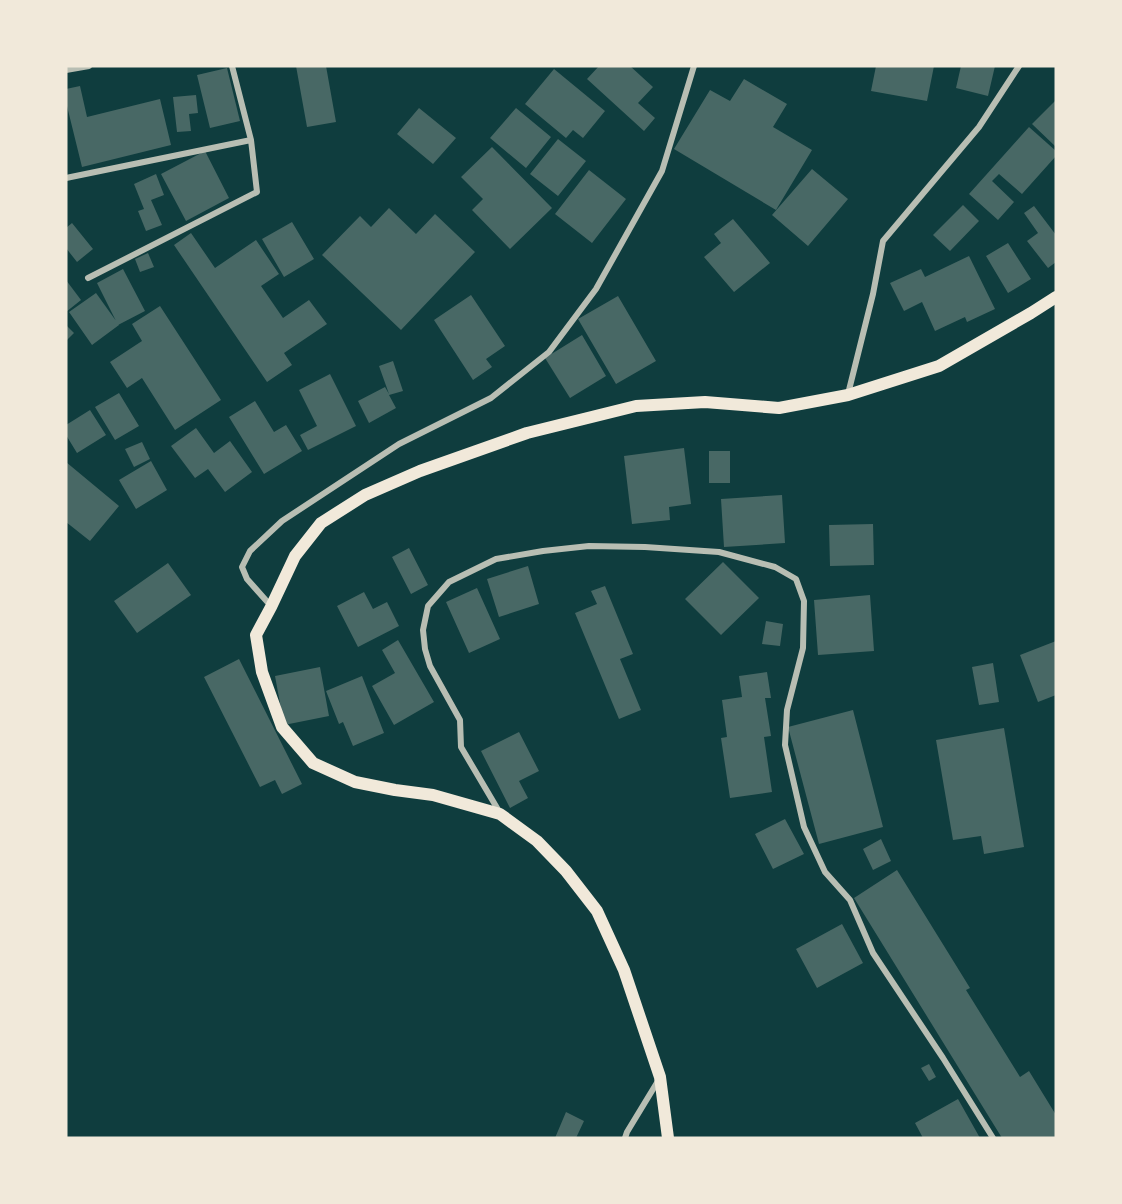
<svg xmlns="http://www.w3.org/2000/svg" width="1122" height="1204" font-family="'PT Sans Narrow',sans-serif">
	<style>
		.building { fill: #486865 }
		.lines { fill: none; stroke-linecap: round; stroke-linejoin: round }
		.minor { stroke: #b8beb3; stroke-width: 6 }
		.secondary { stroke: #f1e9da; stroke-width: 12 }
	</style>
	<rect width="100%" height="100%" fill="#0f3d3e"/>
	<path class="building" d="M296,66H326L336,122L307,127Z
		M599,66H630L653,87L638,103L655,118L644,131L587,79Z
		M876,66H934L927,101L871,91Z
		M961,66H995L988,96L956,88Z
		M227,68L240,121L210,128L197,75Z
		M554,69L605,111L583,138L573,130L566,138L525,104Z
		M744,79L787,104L773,127L812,150L776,210L674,149L710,90L730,101Z
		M80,86L87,117L160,99L171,145L82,167L66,102V89Z
		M196,95L198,113L189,114L191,131L177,132L173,97Z
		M1056,100V147L1032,124Z
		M419,108L456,138L433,164L397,134Z
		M516,108L551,137L526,168L490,138Z
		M1029,127L1056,151V156L1022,194L999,174L992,181L1014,202L998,220L969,194Z
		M558,139L586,161L558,196L530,174Z
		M492,147L552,208L510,249L472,210L483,199L461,177Z
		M205,151L229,198L186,221L161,174Z
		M812,169L848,199L808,246L772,215Z
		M589,170L626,199L592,243L555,214Z
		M156,174L164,195L151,200L162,225L146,231L138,211L144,209L134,184Z
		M963,205L979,221L950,251L933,235Z
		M1034,206L1056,235V262L1048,268L1027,241L1038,233L1024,213Z
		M389,208L416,234L435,214L475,252L401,330L322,255L360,216L371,227Z
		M733,219L770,263L734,292L704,257L721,243L714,234Z
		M292,222L314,259L284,277L262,239Z
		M72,223L93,249L77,262L66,248V228Z
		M191,233L215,268L256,240L279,274L261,286L283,318L309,300L327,324L284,353L292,365L267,382L174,245Z
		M1008,243L1031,279L1008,293L986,256Z
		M148,253L154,267L140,272L135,259Z
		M969,256L995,309L967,322L965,317L935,331L922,302L904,311L890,283L921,269L925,277Z
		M123,269L145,311L118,325L97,283Z
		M66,280L81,300L66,312Z
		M96,293L119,325L92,345L69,312Z
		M471,295L505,346L486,359L492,367L473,380L434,320Z
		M618,296L656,361L616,384L578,319Z
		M160,306L221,400L175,430L142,378L127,388L110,362L142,341L132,324Z
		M66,325L74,333L66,341Z
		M582,335L606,376L570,398L545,358Z
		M393,361L403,391L389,395L396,408L369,423L358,401L385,387L389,394L379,366Z
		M330,374L356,426L308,450L300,435L317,426L299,390Z
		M119,393L139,426L115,440L95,407Z
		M255,401L274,432L286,425L302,451L264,474L229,417Z
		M90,410L106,435L77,453L66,435V425Z
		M196,428L214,453L230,441L252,472L225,492L208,469L195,478L171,446Z
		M142,442L150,459L134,467L125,449Z
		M684,448L691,504L669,507L670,520L632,524L624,456Z
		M709,451H730V483H709Z
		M151,461L167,490L136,509L119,480Z
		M66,462L119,506L90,541L66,522Z
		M782,495L785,543L724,547L721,499Z
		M873,524L874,565L830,566L829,525Z
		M409,548L428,585L411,594L392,557Z
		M723,562L759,598L721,635L685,599Z
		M168,563L191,595L137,633L114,601Z
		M528,566L539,604L499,617L487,579Z
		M605,586L633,654L620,659L641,710L619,719L575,613L597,604L591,591Z
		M477,588L500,639L469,653L446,602Z
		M364,592L373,609L387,602L399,626L358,647L337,606Z
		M870,595L874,651L818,655L814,600Z
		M766,621L783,624L780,646L762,644Z
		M398,640L434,702L394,725L372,686L395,673L382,650Z
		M1056,641V695L1038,702L1020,655Z
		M239,659L302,784L282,794L275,780L260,787L204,677Z
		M993,663L999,702L979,705L972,667Z
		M320,667L329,716L284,725L275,676Z
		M767,672L771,698H765L771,736L764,737L772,792L730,798L721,738L727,737L722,700L742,697L739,676Z
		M362,676L384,733L353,746L343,722L339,724L326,691Z
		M853,710L883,827L819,844L788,727Z
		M1004,728L1024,847L984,854L981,836L953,840L936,740Z
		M519,732L539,771L519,781L528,798L510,808L481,751Z
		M785,819L804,854L773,869L755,834Z
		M881,839L891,861L873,870L863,849Z
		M897,870L970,988L966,990L1020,1077L1029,1071L1056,1115V1138H1002L854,898Z
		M842,924L863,963L817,988L796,949Z
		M929,1064L936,1077L929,1081L921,1068Z
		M958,1099L980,1138H923L915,1123Z
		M566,1112L584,1121L576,1138H555Z"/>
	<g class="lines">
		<path class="minor" d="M66,70L89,66
			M66,178L251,140
			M88,278L257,192L251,140L232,66
			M848,394L873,294L883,241L979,127L1019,66
			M271,606L247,579L242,567L250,551L282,521L399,444L491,398L549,352L596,289L662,171L694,66
			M500,813L461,747L460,720L430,666L425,649L423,630L428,606L449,582L496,559L543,551L589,546L645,547L719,552L775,567L796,579L804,601L803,648L787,710L785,745L804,827L825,872L850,900L873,953L943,1058L993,1138
			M625,1138L627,1132L658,1081"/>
		<path class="secondary" d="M668,1138L660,1077L624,970L597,911L566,871L537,841L500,814L433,795L395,790L355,782L313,763L282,727L262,672L256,635L271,607L295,556L321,523L365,495L420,471L527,433L636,406L705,402L779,408L848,395L939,366L1031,313L1056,297"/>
	</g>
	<rect width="1122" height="1204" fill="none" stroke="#f1e9da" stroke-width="135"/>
</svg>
